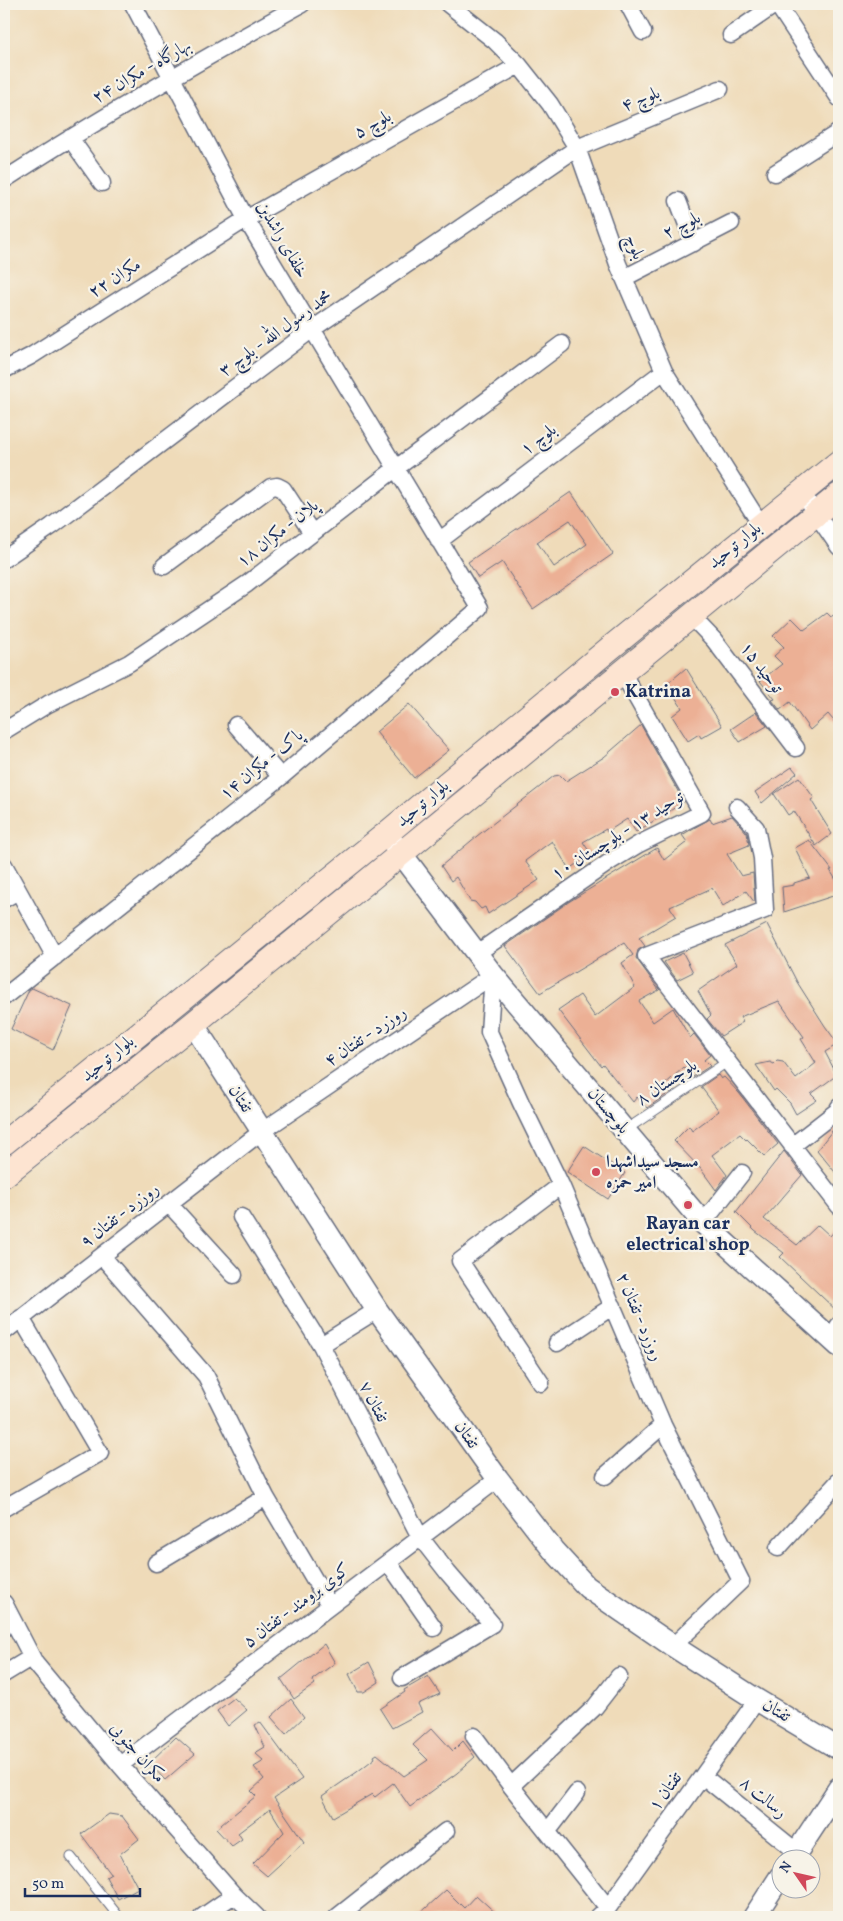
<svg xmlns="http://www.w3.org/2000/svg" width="843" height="1921" font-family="Vollkorn,Amiri,serif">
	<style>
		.building { fill: #ecb095; fill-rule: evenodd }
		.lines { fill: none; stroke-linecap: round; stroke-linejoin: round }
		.service-casing { stroke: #656b7e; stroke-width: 11 }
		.minor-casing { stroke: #656b7e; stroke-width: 19 }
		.tertiary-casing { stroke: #656b7e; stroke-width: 24 }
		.secondary-casing { stroke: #656b7e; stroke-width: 26 }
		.service { stroke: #fff; stroke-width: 9 }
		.minor { stroke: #fff; stroke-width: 16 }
		.tertiary { stroke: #fff; stroke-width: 21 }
		.secondary { stroke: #fde4d1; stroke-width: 24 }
		.poi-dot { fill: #d1495b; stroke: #f7f3e8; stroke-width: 2 }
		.labels { text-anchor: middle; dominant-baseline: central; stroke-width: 4.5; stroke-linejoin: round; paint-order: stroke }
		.street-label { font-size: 18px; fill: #1b2f5e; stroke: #f7f3e8 }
		.poi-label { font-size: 18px; font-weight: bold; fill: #1b2f5e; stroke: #f7f3e8; text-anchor: start }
	</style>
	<rect width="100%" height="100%" fill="#f7f3e8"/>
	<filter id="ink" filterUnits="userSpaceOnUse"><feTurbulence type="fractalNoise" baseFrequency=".02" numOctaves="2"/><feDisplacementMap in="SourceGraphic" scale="10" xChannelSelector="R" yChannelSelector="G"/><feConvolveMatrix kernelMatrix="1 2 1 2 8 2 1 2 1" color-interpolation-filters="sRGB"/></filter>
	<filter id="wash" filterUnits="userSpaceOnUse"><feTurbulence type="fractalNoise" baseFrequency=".0096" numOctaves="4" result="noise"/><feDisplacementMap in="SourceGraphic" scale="20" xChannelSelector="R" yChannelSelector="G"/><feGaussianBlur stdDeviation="1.12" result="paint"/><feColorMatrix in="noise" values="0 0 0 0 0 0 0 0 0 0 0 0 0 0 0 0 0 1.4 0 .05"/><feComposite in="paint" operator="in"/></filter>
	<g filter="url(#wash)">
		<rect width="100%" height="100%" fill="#efdbb9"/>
		<g id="blocks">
			<path class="building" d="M571,492L613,554L533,609L502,562L478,578L468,562ZM570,520L587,544L554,567L537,542Z
				M827,613L831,617L835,616L839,625V727L828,714L810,730L790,702L780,710L772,700L775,699L760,681L782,664L774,656L784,647L773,636L792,618L804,630Z
				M686,668L722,726L701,738L699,734L688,741L672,716L682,708L667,684Z
				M409,704L449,750L414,778L376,732Z
				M756,712L767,726L740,742L731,729Z
				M641,725L684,802L636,832L627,819L607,832L606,829L583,842L591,854L569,869L552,841L525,861L539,880L488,914L485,907L481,909L475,902L470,901L456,877L451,881L441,866L477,836L554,776L560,775L566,781L604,757Z
				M792,767L797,773L762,803L755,792Z
				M799,777L814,798L811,800L832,834L816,846L794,811L788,815L774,794Z
				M732,816L747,833L749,845L727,854L741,876L753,873L755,903L746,891L723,906L712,888L670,907L676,916L639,938L645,946L638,950L636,958L659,990L639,1001L653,1022L673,1008L690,1038L694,1034L710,1055L704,1060L710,1066L693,1077L684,1067L660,1089L666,1095L647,1108L637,1097L633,1102L603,1064L601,1066L558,1010L580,995L595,1017L635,987L622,963L633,955L624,943L540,993L505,946L570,901L657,848L664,860L687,842L682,835L692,829L710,819L712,823Z
				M809,840L832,870H830L839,885V894L784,912L782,887L794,885V883L810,878L795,848Z
				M767,924L797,982L825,1026L838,1044L825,1052L837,1075L811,1094L817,1100L796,1114L790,1103L776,1089L774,1091L756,1065L770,1062L774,1064L777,1061L783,1062L796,1079L816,1063L801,1039L804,1037L779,1001L740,1017L743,1022L721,1036L707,1019L711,1015L698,991L737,964L725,945Z
				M683,953L693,972L677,980L664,962Z
				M32,988L72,1006L53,1050L11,1029L29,990Z
				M718,1075L721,1079L724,1077L739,1093L778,1144L764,1156L747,1139L746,1140L740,1134L712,1155L727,1175L716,1190L700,1168L674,1141L689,1126L692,1131L719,1111L701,1087Z
				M839,1122V1177L817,1150Z
				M584,1146L625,1173L608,1199L567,1172Z
				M784,1151L802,1175L764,1219L797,1245L818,1225L830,1236L839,1226V1313L780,1257L784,1253L755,1231L736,1212Z
				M324,1644L335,1663L312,1680L315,1684L294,1699L281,1679Z
				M369,1662L379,1682L364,1692H358L349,1674Z
				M428,1676L440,1694L418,1704L422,1712L392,1728L380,1709L405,1692L404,1690Z
				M234,1698L247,1710L228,1726L217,1711Z
				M291,1699L304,1717L286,1734L271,1717Z
				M260,1722L302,1779L274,1798L304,1842L267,1876L253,1864L284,1832L270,1809L238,1833L242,1839L232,1846L216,1829L256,1796L251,1791L264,1779L254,1767L264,1761L255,1753L265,1747L255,1725Z
				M432,1728L453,1751L463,1741L475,1757L457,1773L410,1807L393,1783L375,1797L372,1794L333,1817L322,1796L357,1772L375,1758L374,1756L377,1754L404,1776L428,1760L413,1745Z
				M176,1737L195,1754L165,1780L149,1763Z
				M109,1814L122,1816L139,1839L120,1854L138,1888L118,1899L106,1877L111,1874L81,1834Z
				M446,1890L464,1908L476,1895L500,1917H416Z"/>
		</g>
	</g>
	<g filter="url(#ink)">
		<use href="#blocks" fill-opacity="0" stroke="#656b7e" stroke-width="1"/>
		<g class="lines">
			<defs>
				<path id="service" d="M624,1131L727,1062
					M71,1857L119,1917"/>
				<path id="minor" d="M448,4L495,41L519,65L550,104L577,148L618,264L664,371L761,525
					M628,4L643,32
					M777,4L839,98
					M731,35L776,4
					M70,138L102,183
					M775,173L839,132
					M4,180C101,117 201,60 302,4
					M678,201L694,243
					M624,278L731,223
					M4,370L31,356L246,219L519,65
					M802,493L839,547
					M439,541L664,371
					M4,559L52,526L311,330L577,148L720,89
					M164,566L271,487L277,486L283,489L312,533
					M691,616L714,640L796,748
					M236,725L281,777
					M4,731L48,704L129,663L247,584L395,469L562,344
					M737,807L756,828L762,858L765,910L646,956L839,1206
					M4,865L55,957
					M4,899L18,891
					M477,953L611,861L639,844L702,813L622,672
					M493,975L489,1032L521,1103L561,1185L663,1425L741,1581L673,1646
					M4,997L281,777L480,608L246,219L133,4
					M792,1146L837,1111L839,1107
					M169,1204L234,1275
					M241,1217L321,1345
					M703,1223L742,1173
					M102,1256L206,1376L266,1497
					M377,1310L321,1345L420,1537L448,1573L492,1624L402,1678
					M4,1332L261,1132L493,975
					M831,1338L839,1325
					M557,1343L613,1306
					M541,1383L460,1261L561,1185
					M605,1476L663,1425
					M4,1508L100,1453L21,1318
					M778,1548L839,1481
					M388,1562L434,1628
					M156,1563L266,1497L330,1606
					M4,1603L35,1663L120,1765L234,1895L257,1917
					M4,1674L32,1657
					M474,1736L511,1786
					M120,1765L498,1479
					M703,1776L797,1852
					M548,1831L577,1793
					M608,1908L757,1700
					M202,1917L234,1895
					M337,1917L446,1831
					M598,1917L608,1908L511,1786L595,1707L619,1676"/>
				<path id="tertiary" d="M391,840L493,975L703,1223L839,1346
					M193,1024L377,1310L498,1479L553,1550L587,1587L673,1646L757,1700L839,1749
					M793,1858L839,1788
					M754,1917L780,1877"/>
				<path id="secondary" d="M4,1143L386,834L609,649L839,462
					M4,1175L193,1024L839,495"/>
			</defs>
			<use href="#service" class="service-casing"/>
			<use href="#minor" class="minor-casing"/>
			<use href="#tertiary" class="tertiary-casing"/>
			<use href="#secondary" class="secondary-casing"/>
			<use href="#service" class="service"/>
			<use href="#minor" class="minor"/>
			<use href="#tertiary" class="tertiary"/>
			<use href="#secondary" class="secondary"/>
		</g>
	</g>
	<g class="poi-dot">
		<circle cx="615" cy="692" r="5"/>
		<circle cx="596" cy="1172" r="5"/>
		<circle cx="688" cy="1205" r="5"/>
	</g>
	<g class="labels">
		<g class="street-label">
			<text transform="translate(142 72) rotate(-30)">بهارگاه - مکران ۲۴</text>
			<text transform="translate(641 100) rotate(-22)">بلوچ ۴</text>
			<text transform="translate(373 125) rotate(-29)">بلوچ ۵</text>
			<text transform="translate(682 226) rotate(-27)">بلوچ ۲</text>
			<text transform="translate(282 240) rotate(60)">خلفای راشدین</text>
			<text transform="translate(634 247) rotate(69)">بلوچ</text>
			<text transform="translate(115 279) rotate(-32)">مکران ۲۲</text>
			<text transform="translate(276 334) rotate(-36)">محمد رسول الله - بلوچ ۳</text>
			<text transform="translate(539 440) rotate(-37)">بلوچ ۱</text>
			<text transform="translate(278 534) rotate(-38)">پلان - مکران ۱۸</text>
			<text transform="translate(735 546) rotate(-39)">بلوار توحید</text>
			<text transform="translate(761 668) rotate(53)">توحید ۱۵</text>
			<text transform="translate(262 765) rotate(-39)">پاک - مکران ۱۴</text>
			<text transform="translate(423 804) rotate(-40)">بلوار توحید</text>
			<text transform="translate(618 836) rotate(-32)">توحید ۱۳ - بلوچستان ۱۰</text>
			<text transform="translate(366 1037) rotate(-34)">روزرد - تفتان ۴</text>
			<text transform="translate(108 1059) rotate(-39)">بلوار توحید</text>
			<text transform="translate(667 1083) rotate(-34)">بلوچستان ۸</text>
			<text transform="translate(240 1099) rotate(57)">تفتان</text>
			<text transform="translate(608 1111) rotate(50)">بلوچستان</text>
			<text transform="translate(120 1216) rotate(-38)">روزرد - تفتان ۹</text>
			<text transform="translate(639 1317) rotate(67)">روزرد - تفتان ۲</text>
			<text transform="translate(373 1402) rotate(62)">تفتان ۷</text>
			<text transform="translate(466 1435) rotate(55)">تفتان</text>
			<text transform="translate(297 1606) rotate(-37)">کوی برومند - تفتان ۵</text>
			<text transform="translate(776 1711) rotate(31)">تفتان</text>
			<text transform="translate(137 1753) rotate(49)">مکران جنوبی</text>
			<text transform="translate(666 1792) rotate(-54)">تفتان ۱</text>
			<text transform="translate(763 1798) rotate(39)">رسالت ۸</text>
		</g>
		<g class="poi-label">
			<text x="625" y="692">Katrina</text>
			<text x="606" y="1162">مسجد سیداشهدا<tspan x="606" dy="21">امیر حمزه</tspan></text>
			<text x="688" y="1224" text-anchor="middle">Rayan car<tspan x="688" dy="21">electrical shop</tspan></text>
		</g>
	</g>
	<rect width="843" height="1921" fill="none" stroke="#f7f3e8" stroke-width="20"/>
	<g transform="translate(796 1874) rotate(304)"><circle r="24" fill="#f7f3e8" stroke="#9fa5b1"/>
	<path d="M0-4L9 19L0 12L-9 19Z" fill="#d1495b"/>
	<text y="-8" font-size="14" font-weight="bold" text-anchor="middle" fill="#1b2f5e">N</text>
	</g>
	<path d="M25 1888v8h115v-8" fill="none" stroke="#1b2f5e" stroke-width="2.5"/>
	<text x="32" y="1888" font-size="15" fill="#1b2f5e" stroke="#f7f3e8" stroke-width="4" paint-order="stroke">50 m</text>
</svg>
